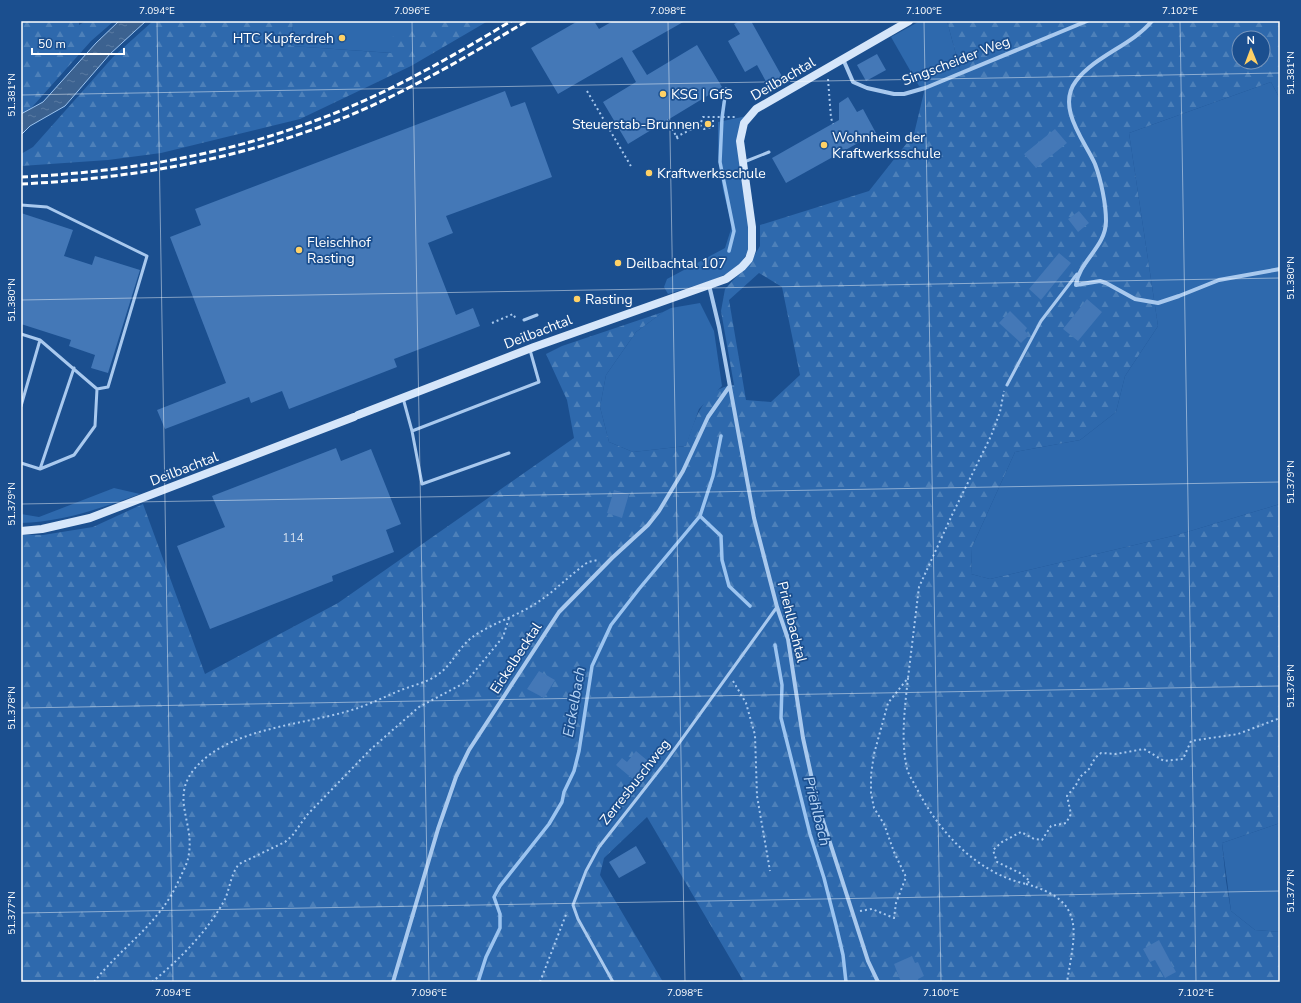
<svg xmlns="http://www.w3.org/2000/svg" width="1301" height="1003" font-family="'Nunito Sans',sans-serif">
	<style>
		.green { fill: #2e69ad }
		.forest { fill: url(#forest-firs); fill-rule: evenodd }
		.water { fill: url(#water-ripples); stroke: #9cc4f0 }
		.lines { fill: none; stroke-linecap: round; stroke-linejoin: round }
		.stream { stroke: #9cc4f0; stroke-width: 3.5 }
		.building { fill: #4478b7 }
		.path { stroke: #a9c9ee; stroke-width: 2; stroke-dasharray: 2 3; stroke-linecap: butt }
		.lane { stroke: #a9c9ee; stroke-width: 3 }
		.street { stroke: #a9c9ee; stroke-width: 4 }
		.secondary { stroke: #d6e6fa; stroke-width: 8 }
		.rail { stroke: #fff; stroke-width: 3; stroke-dasharray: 7 3; stroke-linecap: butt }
		.ticks { fill: none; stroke: #fff; stroke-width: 1; stroke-opacity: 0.45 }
		.poi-dot { fill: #ffd166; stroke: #1b4f8f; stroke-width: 1.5 }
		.labels { text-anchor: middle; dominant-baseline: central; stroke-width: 3.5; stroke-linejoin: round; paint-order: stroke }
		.number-label { font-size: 12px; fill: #d0dded }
		.poi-label { font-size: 14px; fill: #fff; stroke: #1b4f8f; text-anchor: start }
		.street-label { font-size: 14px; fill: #fff; stroke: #1b4f8f }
		.water-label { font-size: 15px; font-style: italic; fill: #b5d3f5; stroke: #1b4f8f }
		.neatline { fill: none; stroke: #fff; stroke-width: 1.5 }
		.ticks-label { font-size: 10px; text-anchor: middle; fill: #fff }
	</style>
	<defs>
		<pattern id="forest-firs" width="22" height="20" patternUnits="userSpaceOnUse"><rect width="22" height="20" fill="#2e69ad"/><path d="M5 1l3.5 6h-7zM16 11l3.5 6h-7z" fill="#4d80b9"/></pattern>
		<pattern id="water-ripples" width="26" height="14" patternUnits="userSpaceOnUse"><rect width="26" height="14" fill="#3c6290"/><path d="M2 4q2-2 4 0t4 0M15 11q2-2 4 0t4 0" fill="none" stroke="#597aa1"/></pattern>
	</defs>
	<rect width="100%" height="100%" fill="#1b4f8f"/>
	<path class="green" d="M293,21H431V30L392,53L291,46Z
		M920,21H947L961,73L925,88L919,86L891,37Z
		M1271,82L1280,99V504L1177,535L990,579L971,574L972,547L1015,452L1080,440L1116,412L1125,376L1158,326L1129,133Z
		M747,116L741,128L750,226V249L736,270L710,281L668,294L664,287L667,279L725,248L732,226L723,190L718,157V122Z
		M700,303L714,331L722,386L699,409L686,446L633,452L609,442L600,407L606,375L636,332L663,312L671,308Z
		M114,488L140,494C101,508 63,522 21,523V514L39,517Z
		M1280,823V932L1255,930L1231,911L1222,843Z"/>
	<path class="forest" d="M21,21H79V25L86,21H114L91,41L25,115L21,110Z
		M153,21H293L291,46L391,53L394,27L430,30L431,21H488L411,66L300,119L161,153L108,160L21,166V154L33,147L113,57Z
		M947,21H1280V99L1271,82L1129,133L1158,326L1125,376L1116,412L1080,440L1015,452L972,547L971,574L990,579L1177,535L1280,504V823L1222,843L1226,881L1231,911L1255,930L1280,932V982H744L647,817L604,858L600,875L663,982H21V535H43L93,527L143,504L205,674L338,603L574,438L567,400L546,354L562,346L663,312L636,332L606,375L600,407L609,442L633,452L686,446C694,421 704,387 734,385L721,311L725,289L751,261L760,246V225L869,191L914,134L925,88L961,73ZM1239,38H1263V62H1239ZM759,273L782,287L800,375L771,402L746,400L729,300Z"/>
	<path class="water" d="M119,21H146L110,54L65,106L30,126L21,135V114L43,102L96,43Z"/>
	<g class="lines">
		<path class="stream" d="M726,89L722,118L720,162L734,231L729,251
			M700,516L721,536L722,560L729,586L750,606
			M775,645L782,685L781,718L810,834L824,878L836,925L843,955L846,982
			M478,982L486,957L500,928V914L494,897L500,886L549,824L562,802L564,792L574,771L579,751L592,666L611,625L639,589L700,516L713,476L721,436"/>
	</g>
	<path class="building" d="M578,21H594L599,29L613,21H685L632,51L647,75L697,45L722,87L628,144L603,102L636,82L622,57L558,94L531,48Z
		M740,21H751L784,80L769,87L757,65L745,72L728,41L740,34L734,24Z
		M877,54L886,70L866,81L857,65Z
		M505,91L511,107L525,102L552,177L446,216L453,233L428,243L456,315L473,308L480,326L394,359L397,367L289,409L282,391L251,403L249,397L165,429L157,410L226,383L170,237L201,225L195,209Z
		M848,97L857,112L863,109L876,133L786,183L772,158L839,120V103Z
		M1055,129L1067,143L1036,168L1024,154Z
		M1079,211L1089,223L1078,232L1068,219Z
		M21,213L73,230L64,256L92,265L95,256L140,270L108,373L91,368L95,355L69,346L71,340L21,324Z
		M1059,253L1071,263L1041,300L1029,289Z
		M1087,299L1102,312L1078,341L1063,329Z
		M1010,311L1027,328L1025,331L1029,335L1021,343L999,323Z
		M336,448L341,461L371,449L401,524L386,530L394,552L332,576L333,581L210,629L177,546L225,527L212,496Z
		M614,490L629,494L622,518L607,513Z
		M539,671L555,680L544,698L527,689Z
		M636,751L648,761L634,780L616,765L622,758L627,762Z
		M636,846L646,863L619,878L609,862Z
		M1159,940L1176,972L1165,978L1155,960L1150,962L1143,949Z
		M912,956L915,963L918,962L924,976L918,979L919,982H901L894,964Z"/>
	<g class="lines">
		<path class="path" d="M828,79L831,118L833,124
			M587,91L632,168
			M667,120L679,141
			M700,125L704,129L713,127V118
			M676,137L700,125L703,117H737
			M492,323L513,314L516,319
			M908,678C905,706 901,736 906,764C907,773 913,781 917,789C939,832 977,873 1026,884L1030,881L1020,873L997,862L993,850L1002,842L1021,832L1034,839L1042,840L1051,826L1066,823L1071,814L1067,796L1076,785L1080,777L1089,769L1095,758L1101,753L1116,754L1144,749L1164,761L1183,759L1191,741L1238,734L1280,718
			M733,681L746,703L755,735L757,796L770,871
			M1026,884C1087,901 1075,932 1067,982
			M860,911L872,909L894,918L896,903L906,877L894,852L884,824L874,808L871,793V775L874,754L888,703L908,678L919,587L952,515L991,436L1000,412L1004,391
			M94,982C123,945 159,925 179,880C183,871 188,863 189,853C194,821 169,796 197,766C231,729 299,725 345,712C364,707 382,698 401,690C414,685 429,682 440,673C452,664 458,649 470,639C489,624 515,617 535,604C554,592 570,575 588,562L598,560
			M152,982C179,960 207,932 224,901C230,890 230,875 239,864L285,842L292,836L307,815L371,749L419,707L466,682L503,637L509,618
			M540,982L567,912"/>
		<path class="lane" d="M744,162L769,152
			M21,205L47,207L147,256L108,387L97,389L40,340
			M524,320L537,315
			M21,334L40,340L21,406
			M1007,385L1041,321L1077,274
			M403,398L412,431L422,484L509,453
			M412,431L539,382L530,350
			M21,463L40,469L74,455L95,426L97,389
			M40,469L74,368
			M613,982L578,919L573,905L586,871L599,847L664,764L777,607"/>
		<path class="street" d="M1152,21C1131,46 1096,55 1076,81C1056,107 1084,140 1095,164C1101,180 1106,204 1106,221C1106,247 1079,261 1076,285L1100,281L1106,283L1135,299L1158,303L1179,296L1219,280L1280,269
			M843,59L853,82L867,88L894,94H904L925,88L1087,21
			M709,285L719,327L754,518L777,607L788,639L803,738L817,802L868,961L878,982
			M393,982L438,829L456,777L469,750L559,612L612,558L648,525L659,511L683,471L708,417L729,387"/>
		<path class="secondary" d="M358,415L534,347L726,279L742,267L749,259L752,250V227L740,141L744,123L756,109L909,21
			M21,531L42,529L90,518L354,417"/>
		<path class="rail" d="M21,177C122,172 222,156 317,120C385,95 450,58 511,21
			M21,184C123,179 224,162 320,127C392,101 461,60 527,21"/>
	</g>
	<path class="ticks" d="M157,21L173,982M412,21L429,982M668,21L685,982M924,21L941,982M1180,21L1196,982M21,95L1280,73M21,300L1280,278M21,504L1280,482M21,708L1280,686M21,913L1280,891"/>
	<g class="poi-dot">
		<circle cx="342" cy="38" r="4"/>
		<circle cx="663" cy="94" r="4"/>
		<circle cx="708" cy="124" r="4"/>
		<circle cx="824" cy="145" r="4"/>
		<circle cx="649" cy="173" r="4"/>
		<circle cx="299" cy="250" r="4"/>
		<circle cx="618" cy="263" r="4"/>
		<circle cx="577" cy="299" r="4"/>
	</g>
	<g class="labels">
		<g class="number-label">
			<text x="293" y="538">114</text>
		</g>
		<g class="poi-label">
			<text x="334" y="38" text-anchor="end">HTC Kupferdreh</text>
			<text x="671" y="94">KSG | GfS</text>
			<text x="700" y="124" text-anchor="end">Steuerstab-Brunnen</text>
			<text x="832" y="137">Wohnheim der<tspan x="832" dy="16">Kraftwerksschule</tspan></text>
			<text x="657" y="173">Kraftwerksschule</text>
			<text x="307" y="242">Fleischhof<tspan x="307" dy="16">Rasting</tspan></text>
			<text x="626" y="263">Deilbachtal 107</text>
			<text x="585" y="299">Rasting</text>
		</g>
		<g class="street-label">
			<text transform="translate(956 61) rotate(-21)">Singscheider Weg</text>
			<text transform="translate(783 79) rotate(-30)">Deilbachtal</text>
			<text transform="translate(538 332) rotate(-21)">Deilbachtal</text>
			<text transform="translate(184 469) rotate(-21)">Deilbachtal</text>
			<text transform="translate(792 622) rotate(76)">Priehlbachtal</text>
			<text transform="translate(516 658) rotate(-57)">Eickelbecktal</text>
			<text transform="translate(635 782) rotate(-52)">Zerresbuschweg</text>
		</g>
		<g class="water-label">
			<text transform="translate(574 702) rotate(-80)">Eickelbach</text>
			<text transform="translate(817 811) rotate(76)">Priehlbach</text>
		</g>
	</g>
	<rect width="1301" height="1003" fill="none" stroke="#1b4f8f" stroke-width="44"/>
	<g transform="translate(1251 50) rotate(359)"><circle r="19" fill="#1b4f8f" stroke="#7695bc"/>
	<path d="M0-3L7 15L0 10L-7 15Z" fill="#ffd166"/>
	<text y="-6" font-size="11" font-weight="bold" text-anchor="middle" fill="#ffffff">N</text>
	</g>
	<path d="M32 48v6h92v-6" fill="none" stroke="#ffffff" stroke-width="2"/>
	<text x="38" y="48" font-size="12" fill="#ffffff" stroke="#1b4f8f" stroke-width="3" paint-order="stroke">50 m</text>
	<rect x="22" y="22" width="1257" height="959" class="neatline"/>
	<g class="ticks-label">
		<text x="157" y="14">7.094°E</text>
		<text x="412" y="14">7.096°E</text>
		<text x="668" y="14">7.098°E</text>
		<text x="924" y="14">7.100°E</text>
		<text x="1180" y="14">7.102°E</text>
		<text transform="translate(1290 73) rotate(-90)" y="4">51.381°N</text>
		<text transform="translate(11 95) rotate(-90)" y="4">51.381°N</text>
		<text transform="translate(1290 278) rotate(-90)" y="4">51.380°N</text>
		<text transform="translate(11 300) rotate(-90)" y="4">51.380°N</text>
		<text transform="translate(1290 482) rotate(-90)" y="4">51.379°N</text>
		<text transform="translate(11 504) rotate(-90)" y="4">51.379°N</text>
		<text transform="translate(1290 686) rotate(-90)" y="4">51.378°N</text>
		<text transform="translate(11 708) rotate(-90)" y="4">51.378°N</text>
		<text transform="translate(1290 891) rotate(-90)" y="4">51.377°N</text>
		<text transform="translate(11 913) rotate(-90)" y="4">51.377°N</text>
		<text x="173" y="996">7.094°E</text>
		<text x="429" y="996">7.096°E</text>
		<text x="685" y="996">7.098°E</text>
		<text x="941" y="996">7.100°E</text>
		<text x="1196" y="996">7.102°E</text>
	</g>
</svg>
